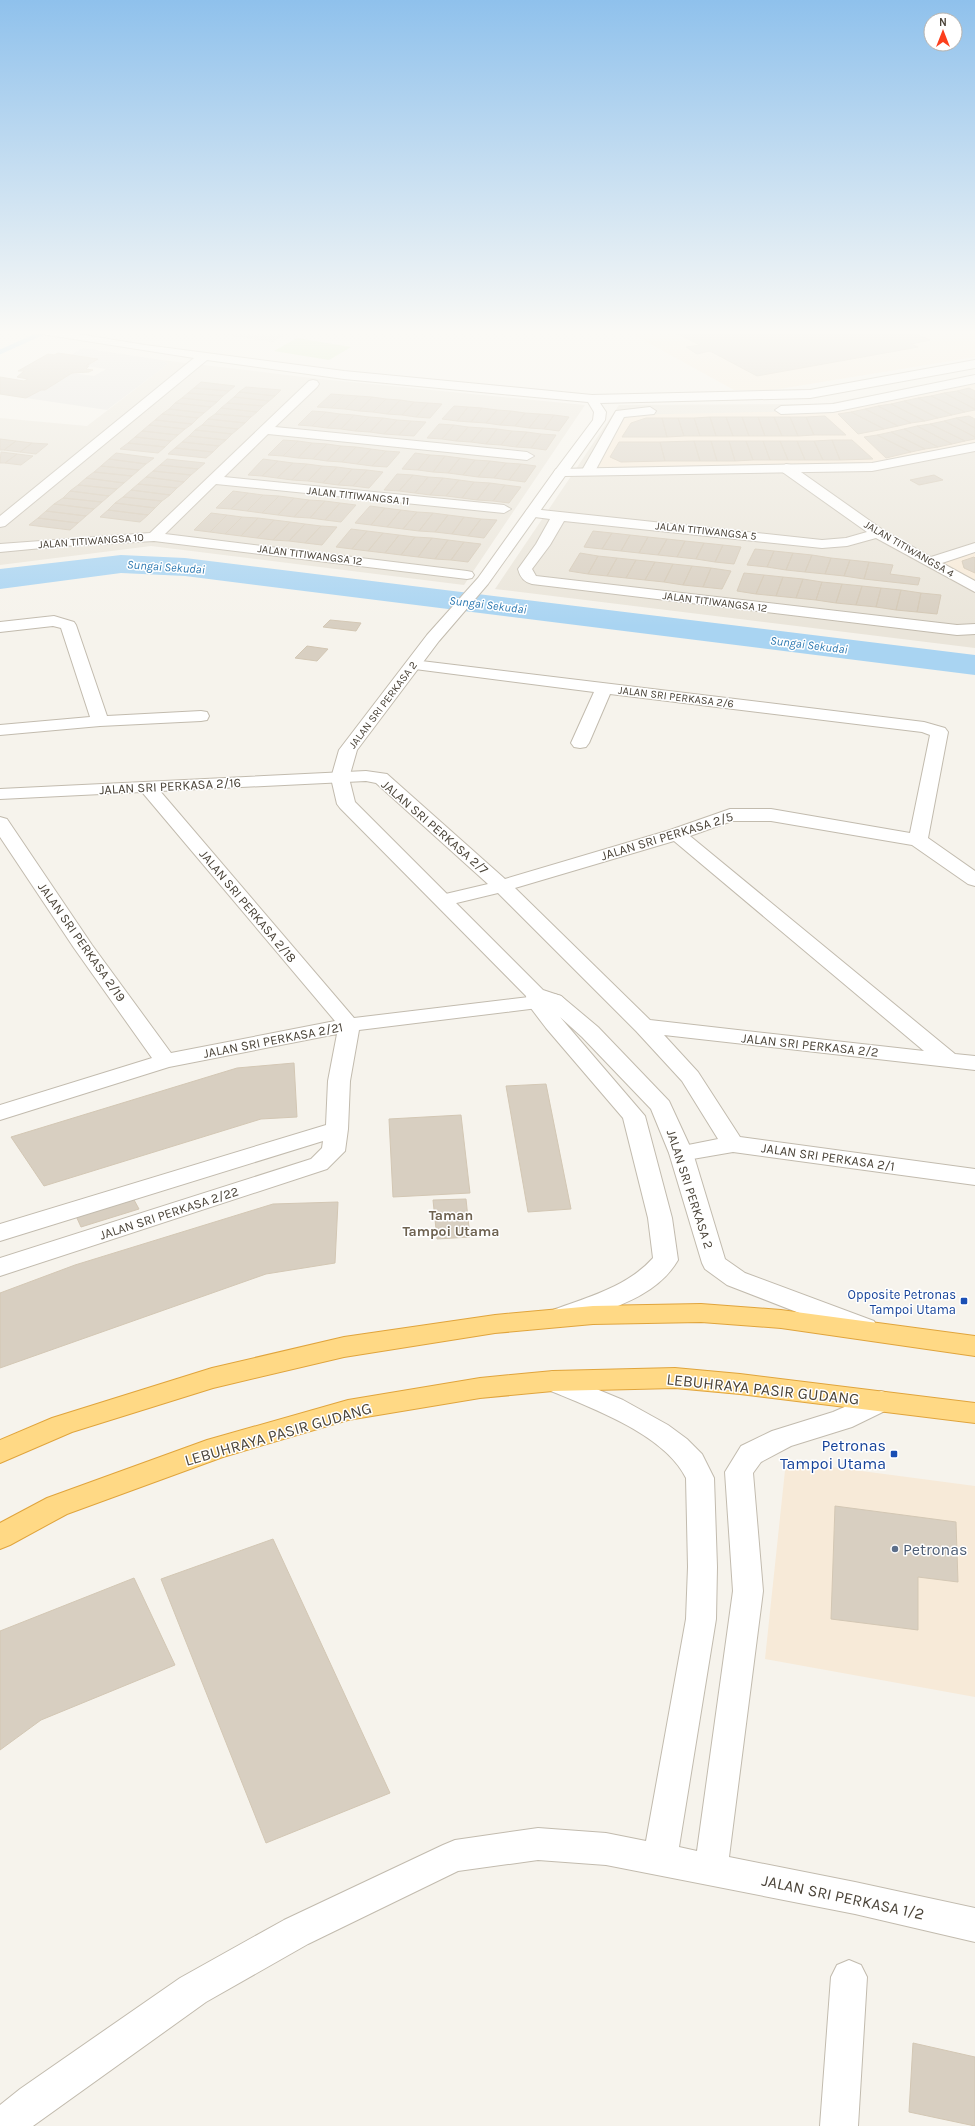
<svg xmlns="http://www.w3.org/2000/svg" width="975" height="2126" font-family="Karla,sans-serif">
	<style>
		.residential { fill: #eae5da }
		.commercial { fill: #f7ead8 }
		.industrial { fill: #e6e2dd }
		.green { fill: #d2eab5 }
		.parking { fill: #e5e3e0 }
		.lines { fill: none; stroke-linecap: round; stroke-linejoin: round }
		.stream { stroke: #a9d4f2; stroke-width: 4.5 }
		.river { fill: #a9d4f2; fill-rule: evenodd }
		.building { fill: #d8cfc1; stroke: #d3c7b4 }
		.minor-casing { stroke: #c2bbae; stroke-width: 2 }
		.tertiary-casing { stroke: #c2bbae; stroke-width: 2 }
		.trunk-casing { stroke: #e0a43c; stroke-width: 2 }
		.minor { fill: #fff; fill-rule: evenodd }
		.tertiary { fill: #fff; fill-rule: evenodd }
		.trunk { fill: #ffd985; fill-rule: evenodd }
		.transit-dot { fill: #1a4fb4; stroke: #fff; stroke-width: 1.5 }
		.service-dot { fill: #5c6f8a; stroke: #fff; stroke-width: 1.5 }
		.labels { text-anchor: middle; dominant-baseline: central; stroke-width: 3; stroke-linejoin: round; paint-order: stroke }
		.far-street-label { font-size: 11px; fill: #4b4439; stroke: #fff }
		.far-water-label { font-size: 12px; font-style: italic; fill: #2e7ab2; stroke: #fff }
		.street-label { font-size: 13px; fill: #4b4439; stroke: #fff }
		.transit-label { font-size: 13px; fill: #164399; stroke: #fff; text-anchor: end }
		.neighbourhood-label { font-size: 14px; font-weight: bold; fill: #6e6250; stroke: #fff }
		.near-street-label { font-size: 16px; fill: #4b4439; stroke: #fff }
		.near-transit-label { font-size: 16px; fill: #164399; stroke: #fff; text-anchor: end }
		.near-service-label { font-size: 16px; fill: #4e5e75; stroke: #fff; text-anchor: start }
	</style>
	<rect width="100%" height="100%" fill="#f6f3ec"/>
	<path class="residential" d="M161,360L320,379L585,405L464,585L151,546L0,565V418L87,426L168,364Z
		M975,376V648L495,589L619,405L825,404Z"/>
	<path class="commercial" d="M625,330H975V357L773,390H734Z
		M975,381V443L867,463L596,468L624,415L817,411Z
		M975,551V584L939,563Z
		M786,1461L975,1486V1697L765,1659Z"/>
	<path class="industrial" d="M193,330H294L273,342Z"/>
	<path class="green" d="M297,338L351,347L329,360L274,351Z"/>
	<path class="parking" d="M83,348L161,360L168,364L107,410L26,398L41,390H45L72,373L94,376L106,369L86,366L97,358L71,355Z"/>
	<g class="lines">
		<path class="stream" d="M0,352L49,330"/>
		<path class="river" d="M121,555L185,558L975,655V675L185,576L121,573L0,589V569Z"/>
	</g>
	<path class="building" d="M670,330H907L930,340L911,344L918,347L757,376L710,351L697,354L686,347L700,345Z
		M58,353L98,359L86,366H89L86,369L93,370L89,372L72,373L45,390H41L26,398L0,394V377L24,381L28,379L17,377L24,371H18L48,354L54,355Z
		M201,382L235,386L229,391L194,388Z
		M246,387L281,390L275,396L239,392Z
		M194,388L229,391L223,396L188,393Z
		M969,388L975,391V400L957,391Z
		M957,391L975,400V409L944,393Z
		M239,392L275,396L269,401L234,397Z
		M188,393L223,396L217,402L182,398Z
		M944,393L975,409V410L965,412L931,396Z
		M331,394L344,395L331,408L317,407Z
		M344,395L358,396L345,409L331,408Z
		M358,396L372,397L359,411L345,409Z
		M931,396L965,412L952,415L918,398Z
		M234,397L269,401L263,406L227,403Z
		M372,397L386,399L373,412L359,411Z
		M182,398L217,402L211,407L175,403Z
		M918,398L952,415L938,418L904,401Z
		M386,399L400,400L387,414L373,412Z
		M400,400L414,402L402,415L387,414Z
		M904,401L938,418L925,421L891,404Z
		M414,402L428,403L416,417L402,415Z
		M175,403L211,407L204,413L169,409Z
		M227,403L263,406L257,412L221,408Z
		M428,403L442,404L430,418L416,417Z
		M891,404L925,421L911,423L878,406Z
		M454,406L468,407L457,421L442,419Z
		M878,406L911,423L898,426L865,409Z
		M468,407L482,408L471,422L457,421Z
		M221,408L257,412L251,417L215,414Z
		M482,408L497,410L486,423L471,422Z
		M169,409L204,413L198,418L162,414Z
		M865,409L898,426L884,429L851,412Z
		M497,410L511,411L500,425L486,423Z
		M312,411L326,412L312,426L298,425Z
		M511,411L525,413L515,426L500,425Z
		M326,412L340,414L327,428L312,426Z
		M851,412L884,429L858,434L838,414Z
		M525,413L540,414L529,428L515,426Z
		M162,414L198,418L192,424L155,420Z
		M215,414L251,417L245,423L208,419Z
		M340,414L354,415L341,429L327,428Z
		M540,414L554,415L544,429L529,428Z
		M354,415L369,417L355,431L341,429Z
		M554,415L569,417L559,431L544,429Z
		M825,416L846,435H814L806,417Z
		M969,416L975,419V428L956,418Z
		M369,417L383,418L370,432L355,431Z
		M710,417L716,436H700L694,418Z
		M710,417H726L733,436H716Z
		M726,417H742L749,436H733Z
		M742,417H758L765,436H749Z
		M758,417H774L782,436H765Z
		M774,417H790L798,436H782Z
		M790,417H806L814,435L798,436Z
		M383,418L397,420L384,434L370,432Z
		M646,418H662L667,437H622L631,423Z
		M662,418H678L684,436L667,437Z
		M678,418H694L700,436H684Z
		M956,418L975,428V437L944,421Z
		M208,419L245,423L238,429L202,425Z
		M155,420L192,424L185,429L149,425Z
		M397,420L411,421L399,435L384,434Z
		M411,421L426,422L414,436L399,435Z
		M944,421L975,437V439L965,441L930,424Z
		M439,424L454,425L442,439L427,438Z
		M930,424L965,441L952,444L917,426Z
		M149,425L185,429L178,435L142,431Z
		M202,425L238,429L232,434L195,430Z
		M454,425L468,427L456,441L442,439Z
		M917,426L952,444L938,447L904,429Z
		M468,427L483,428L471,442L456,441Z
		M483,428L497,429L486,444L471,442Z
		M497,429L512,431L501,445L486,444Z
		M904,429L938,447L925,449L891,432Z
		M195,430L232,434L226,440L189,436Z
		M142,431L178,435L171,441L135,437Z
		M512,431L527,432L516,447L501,445Z
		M527,432L541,434L531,448L516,447Z
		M891,432L925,449L911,452L877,435Z
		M541,434L556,435L546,450L531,448Z
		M877,435L911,452L886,458L864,437Z
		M189,436L226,440L219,446L182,442Z
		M135,437L171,441L165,447L128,443Z
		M0,440V439L16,441L4,450H0Z
		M283,440L298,441L283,456L268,455Z
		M832,440H852L873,459L840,460Z
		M832,440L840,460H823L814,441Z
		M16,441L32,443L20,452L4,450Z
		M298,441L312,443L298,458L283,456Z
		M694,441L700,461H665L660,442Z
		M694,441H711L717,461H700Z
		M711,441H729L735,461H717Z
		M729,441H746L753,460L735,461Z
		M746,441H763L770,460H753Z
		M763,441H780L788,460H770Z
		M780,441H797L805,460H788Z
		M797,441H814L823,460H805Z
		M182,442L219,446L213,452L175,448Z
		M619,442H660L665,461L621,462L610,457Z
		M32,443L48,444L36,454L20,452Z
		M128,443L165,447L158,453L120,449Z
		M312,443L327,444L313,459L298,458Z
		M327,444L341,446L327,461L313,459Z
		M341,446L356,447L342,462L327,461Z
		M356,447L371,449L357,464L342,462Z
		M175,448L213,452L206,458L168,454Z
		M371,449L386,451L372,466L357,464Z
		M386,451L400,452L387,467L372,466Z
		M1,452L17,454L5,463H0Z
		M116,453L154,458L146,464L109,459Z
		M415,453L430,455L418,470L402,469Z
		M17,454L33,456L21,465L5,463Z
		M430,455L445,456L433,472L418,470Z
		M445,456L460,458L448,473L433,472Z
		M460,458L475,460L463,475L448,473Z
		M109,459L146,464L139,470L101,466Z
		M167,459L205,463L198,469L160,465Z
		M263,459L278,461L262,476L248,475Z
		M475,460L490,461L478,477L463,475Z
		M278,461L293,463L277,478L262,476Z
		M490,461L506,463L494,478L478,477Z
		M293,463L307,464L292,480L277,478Z
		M506,463L521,464L509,480L494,478Z
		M307,464L322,466L308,481L292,480Z
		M521,464L536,466L525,482L509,480Z
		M160,465L198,469L191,475L153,471Z
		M101,466L139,470L132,476L94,472Z
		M322,466L337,467L323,483L308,481Z
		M337,467L352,469L338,485L323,483Z
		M352,469L367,470L353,486L338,485Z
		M367,470L383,472L369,488L353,486Z
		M153,471L191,475L184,482L146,477Z
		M94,472L132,476L124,483L86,478Z
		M397,474L413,475L399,491L384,490Z
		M413,475L428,477L415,493L399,491Z
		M934,475L943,480L919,485L910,480Z
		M146,477L184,482L177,488L138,484Z
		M428,477L443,478L430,495L415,493Z
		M86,478L124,483L117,489L78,485Z
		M443,478L459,480L446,496L430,495Z
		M459,480L474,482L462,498L446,496Z
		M474,482L490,483L477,500L462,498Z
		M490,483L505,485L493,501L477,500Z
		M138,484L177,488L170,495L131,490Z
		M78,485L117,489L109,496L70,491Z
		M505,485L521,487L509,503L493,501Z
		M131,490L170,495L162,501L123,497Z
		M70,491L109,496L102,502L63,498Z
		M233,491L248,493L231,509L216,508Z
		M248,493L263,495L247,511L231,509Z
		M263,495L279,496L262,513L247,511Z
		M279,496L294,498L278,515L262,513Z
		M123,497L162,501L155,508L115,503Z
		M63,498L102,502L94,509L54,504Z
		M294,498L309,500L294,517L278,515Z
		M309,500L325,501L310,518L294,517Z
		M325,501L340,503L325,520L310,518Z
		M115,503L155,508L148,515L108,510Z
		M340,503L356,505L341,522L325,520Z
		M54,504L94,509L86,516L46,511Z
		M370,506L385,508L371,525L355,523Z
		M385,508L401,510L387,527L371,525Z
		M108,510L148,515L140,522L100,517Z
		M401,510L417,512L403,529L387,527Z
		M46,511L86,516L78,523L38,518Z
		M417,512L433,513L419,531L403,529Z
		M211,513L227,515L210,532L194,530Z
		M433,513L448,515L435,532L419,531Z
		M227,515L242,517L225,534L210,532Z
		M448,515L464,517L452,534L435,532Z
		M242,517L258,518L241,536L225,534Z
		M464,517L481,519L468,536L452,534Z
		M38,518L78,523L70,530L29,525Z
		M258,518L274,520L257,538L241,536Z
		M481,519L497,520L484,538L468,536Z
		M274,520L290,522L273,540L257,538Z
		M290,522L305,524L289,541L273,540Z
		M305,524L321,526L305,543L289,541Z
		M321,526L337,527L322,545L305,543Z
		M351,529L367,531L352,549L336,547Z
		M367,531L383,533L368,551L352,549Z
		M593,531L612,533L602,549L584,547Z
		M383,533L399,535L385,553L368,551Z
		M612,533L630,535L621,551L602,549Z
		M399,535L415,537L401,555L385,553Z
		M630,535L648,537L639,553L621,551Z
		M415,537L432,538L418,557L401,555Z
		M648,537L667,539L658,555L639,553Z
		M432,538L448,540L435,559L418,557Z
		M667,539L685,541L677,557L658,555Z
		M448,540L464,542L451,560L435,559Z
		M685,541L704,543L696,559L677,557Z
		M464,542L481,544L468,562L451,560Z
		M704,543L723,545L715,562L696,559Z
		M723,545L741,547L734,564L715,562Z
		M755,549L774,551L767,567L747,565Z
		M774,551L793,553L786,570L767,567Z
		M580,553L598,556L588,574L569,571Z
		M793,553L812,555L805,572L786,570Z
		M812,555L831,558L825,574L805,572Z
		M598,556L617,558L607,576L588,574Z
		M974,557L975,558V573L964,568L962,561Z
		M617,558L636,560L626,578L607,576Z
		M831,558L850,560L844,576L825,574Z
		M636,560L655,562L645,580L626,578Z
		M850,560L869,562L864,579L844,576Z
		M655,562L673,564L664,582L645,580Z
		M869,562L893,565L890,574L920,578L918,585L864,579Z
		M673,564L692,566L683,585L664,582Z
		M692,566L711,568L703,587L683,585Z
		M711,568L731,571L722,589L703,587Z
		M744,573L764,575L756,594L737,591Z
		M764,575L783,577L776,596L756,594Z
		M783,577L803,579L796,598L776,596Z
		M803,579L822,582L816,600L796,598Z
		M822,582L842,584L836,603L816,600Z
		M842,584L862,586L856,605L836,603Z
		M862,586L881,588L876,607L856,605Z
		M881,588L901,590L896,610L876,607Z
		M901,590L921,593L917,612L896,610Z
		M921,593L941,595L937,614L917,612Z
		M330,620L361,623L356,631L323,627Z
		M307,646L328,649L317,661L295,658Z
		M294,1063L297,1117L261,1119L44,1186L11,1137L237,1068Z
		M546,1084L571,1209L528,1212L506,1086Z
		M461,1115L470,1193L393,1197L389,1119Z
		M133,1198L139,1209L81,1227L76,1216Z
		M466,1199L470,1237L437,1239L433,1200Z
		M338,1202L335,1263L266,1274L0,1368V1293L75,1265L273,1204Z
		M835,1506L956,1522L958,1582L918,1577V1630L831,1619Z
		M273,1539L390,1793L266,1843L161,1579Z
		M134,1578L175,1665L41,1720L0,1750V1631Z
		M913,2043L975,2057V2126L909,2112Z"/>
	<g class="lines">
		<defs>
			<path id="minor" d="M30,330H53L145,345L344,371L592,395L810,390L975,360V368L810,398L600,403L606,412L605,420L566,475L561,476L554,472L593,420L594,412L588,402L344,379L207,360L5,526L0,527V516L194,358L35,333L31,332Z
				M975,375V383L833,412L781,414L775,410L781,406L833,404Z
				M313,380L317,381L319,384L317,387L275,427L527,452L534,456L527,460L268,434L224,477L504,505L511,509L504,513L216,484L165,534L467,571L472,572L474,575L472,578L467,579L154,541L63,546L0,552V544L150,533L309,381Z
				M650,407L656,411L654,414L624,417L593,475H583L581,472L616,411Z
				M786,464L791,465L883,530L931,557L975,543V552L942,563L975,581V592L876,538L847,546L822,548L564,521L550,545L532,569L536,576L957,625L975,624V634L957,635L532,584C524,582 520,577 518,569L536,544L550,519L527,516L525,513L527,510L532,509L822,540L846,538L867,532L781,471L779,468Z
				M54,616L74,622L76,625L107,716L201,711L207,712L209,716L207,720L201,721L100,726L0,735V725L90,717L61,628L53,626L0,632V622Z
				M413,660L924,722L945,728L948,732L928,838L975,871V886L968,884L912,845L771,821H732L690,836L955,1054L975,1056V1070L664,1035L698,1072L740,1137L975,1169V1185L733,1152L681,1161L673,1158L669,1153L673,1148L718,1139L682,1081L636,1031L498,893L444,906L437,904L434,900L437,896L488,884L376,783L366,781L160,791L354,1018L554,994L561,996L565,1000L561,1004L554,1006L359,1030L350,1081L348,1129L345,1151L327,1169L0,1276V1258L311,1159L322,1148L323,1141L0,1241V1224L326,1125L328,1081L337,1034L169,1067L0,1120V1105L152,1058L74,948L0,837V817L7,819L92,945L171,1053L335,1021L142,792L0,799V789L366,771L387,774L505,879L670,830L730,809H771L910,833L930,735L922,732L610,694L589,743L586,747L580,748L574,747L571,743L594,692L407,668L405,665L407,662ZM674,841L924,1051L650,1020L515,888Z
				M553,1371L623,1400L668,1425L687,1439L702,1454L714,1478L717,1567L716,1619L679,1847L697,1851L733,1591L725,1472L741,1446L772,1431L833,1412L881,1391L891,1394L894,1401L891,1408L852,1427L791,1446L761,1462L753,1473L763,1591L729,1857L855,1882L975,1908V1942L855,1914L606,1865L538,1860L458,1871L308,1944L206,2002L33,2126H0V2105L20,2089L180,1978L284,1920L443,1845L455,1840L538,1828L606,1833L646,1841L686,1619L688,1567L686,1478C664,1433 588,1407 544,1388L540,1381L544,1374Z
				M849,1960L861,1965L867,1977L858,2126H820L831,1977L837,1965Z"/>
			<path id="tertiary" d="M975,443V451L872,471L565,476L488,584L439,641L357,750L349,778L355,802L543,990L561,996L598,1027L669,1101L693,1153L725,1259L745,1273L874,1321L878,1328L874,1335L865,1337L856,1335L727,1285L705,1269L702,1263L669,1153L651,1109L582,1037L560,1017L645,1116L672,1218L678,1260C656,1298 610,1308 571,1324L562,1326L553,1324L549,1317L553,1310C588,1297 627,1287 653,1258L648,1218L623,1118L546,1028L527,1003L526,996L340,808L337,804L331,778L339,750L427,635L478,578L556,469L872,463Z"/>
			<path id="trunk" d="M701,1304L781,1310L975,1336V1356L781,1328L701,1322L593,1324L495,1333L344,1357L213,1388L72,1432L0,1463V1440L52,1418L212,1368L344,1337L495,1315L593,1306Z
				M675,1368L740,1374L975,1403V1423L740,1394L675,1388L553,1391L480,1398L348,1420L223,1457L67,1514L10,1545L0,1549V1523L47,1498L207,1440L348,1400L480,1378L553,1371Z"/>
		</defs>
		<use href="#minor" class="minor-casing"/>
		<use href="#tertiary" class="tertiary-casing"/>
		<use href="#trunk" class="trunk-casing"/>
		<use href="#minor" class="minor"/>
		<use href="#tertiary" class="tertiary"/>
		<use href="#trunk" class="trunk"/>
	</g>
	<linearGradient id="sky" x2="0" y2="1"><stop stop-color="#8fc1ec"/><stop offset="0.53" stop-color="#fbfaf6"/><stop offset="1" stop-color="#fbfaf6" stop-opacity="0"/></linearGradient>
	<rect width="975" height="627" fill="url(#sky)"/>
	<g class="transit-dot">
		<rect x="960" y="1297" width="8" height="8" rx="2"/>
		<rect x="890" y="1450" width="8" height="8" rx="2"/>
	</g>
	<circle class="service-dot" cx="895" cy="1549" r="4"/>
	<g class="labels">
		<g class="far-street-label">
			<text transform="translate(358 496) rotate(6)">JALAN TITIWANGSA 11</text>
			<text transform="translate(706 531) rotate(6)">JALAN TITIWANGSA 5</text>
			<text transform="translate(91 541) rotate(-4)">JALAN TITIWANGSA 10</text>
			<text transform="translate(909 549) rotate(30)">JALAN TITIWANGSA 4</text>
			<text transform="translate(310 555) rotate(7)">JALAN TITIWANGSA 12</text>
			<text transform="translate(715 602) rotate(7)">JALAN TITIWANGSA 12</text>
			<text transform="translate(676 697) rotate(7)">JALAN SRI PERKASA 2/6</text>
			<text transform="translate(383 705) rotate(-53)">JALAN SRI PERKASA 2</text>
		</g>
		<g class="far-water-label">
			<text transform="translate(166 567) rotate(4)">Sungai Sekudai</text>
			<text transform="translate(488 605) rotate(7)">Sungai Sekudai</text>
			<text transform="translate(809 645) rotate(7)">Sungai Sekudai</text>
		</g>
		<g class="street-label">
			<text transform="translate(170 786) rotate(-3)">JALAN SRI PERKASA 2/16</text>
			<text transform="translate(435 827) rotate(41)">JALAN SRI PERKASA 2/7</text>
			<text transform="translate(667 836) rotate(-17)">JALAN SRI PERKASA 2/5</text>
			<text transform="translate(248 906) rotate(50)">JALAN SRI PERKASA 2/18</text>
			<text transform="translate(82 942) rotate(55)">JALAN SRI PERKASA 2/19</text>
			<text transform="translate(273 1040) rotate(-11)">JALAN SRI PERKASA 2/21</text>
			<text transform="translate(810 1045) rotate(6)">JALAN SRI PERKASA 2/2</text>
			<text transform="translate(828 1157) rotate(8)">JALAN SRI PERKASA 2/1</text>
			<text transform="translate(690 1189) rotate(72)">JALAN SRI PERKASA 2</text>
			<text transform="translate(169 1213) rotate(-18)">JALAN SRI PERKASA 2/22</text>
		</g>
		<g class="transit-label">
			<text x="956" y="1294">Opposite Petronas<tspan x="956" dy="15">Tampoi Utama</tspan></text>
		</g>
		<g class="neighbourhood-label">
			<text x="451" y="1215">Taman<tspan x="451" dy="16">Tampoi Utama</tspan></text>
		</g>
		<g class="near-street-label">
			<text transform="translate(763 1389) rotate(6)">LEBUHRAYA PASIR GUDANG</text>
			<text transform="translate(278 1434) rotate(-16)">LEBUHRAYA PASIR GUDANG</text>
			<text transform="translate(843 1897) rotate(12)">JALAN SRI PERKASA 1/2</text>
		</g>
		<g class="near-transit-label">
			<text x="886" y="1445">Petronas<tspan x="886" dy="18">Tampoi Utama</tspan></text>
		</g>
		<g class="near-service-label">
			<text x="903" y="1549">Petronas</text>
		</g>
	</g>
	<g transform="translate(943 32)"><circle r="19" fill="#ffffff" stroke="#b7b4b0"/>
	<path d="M0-3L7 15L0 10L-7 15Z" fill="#fc3f1d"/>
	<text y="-6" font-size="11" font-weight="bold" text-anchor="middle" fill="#4b4439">N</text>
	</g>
</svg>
